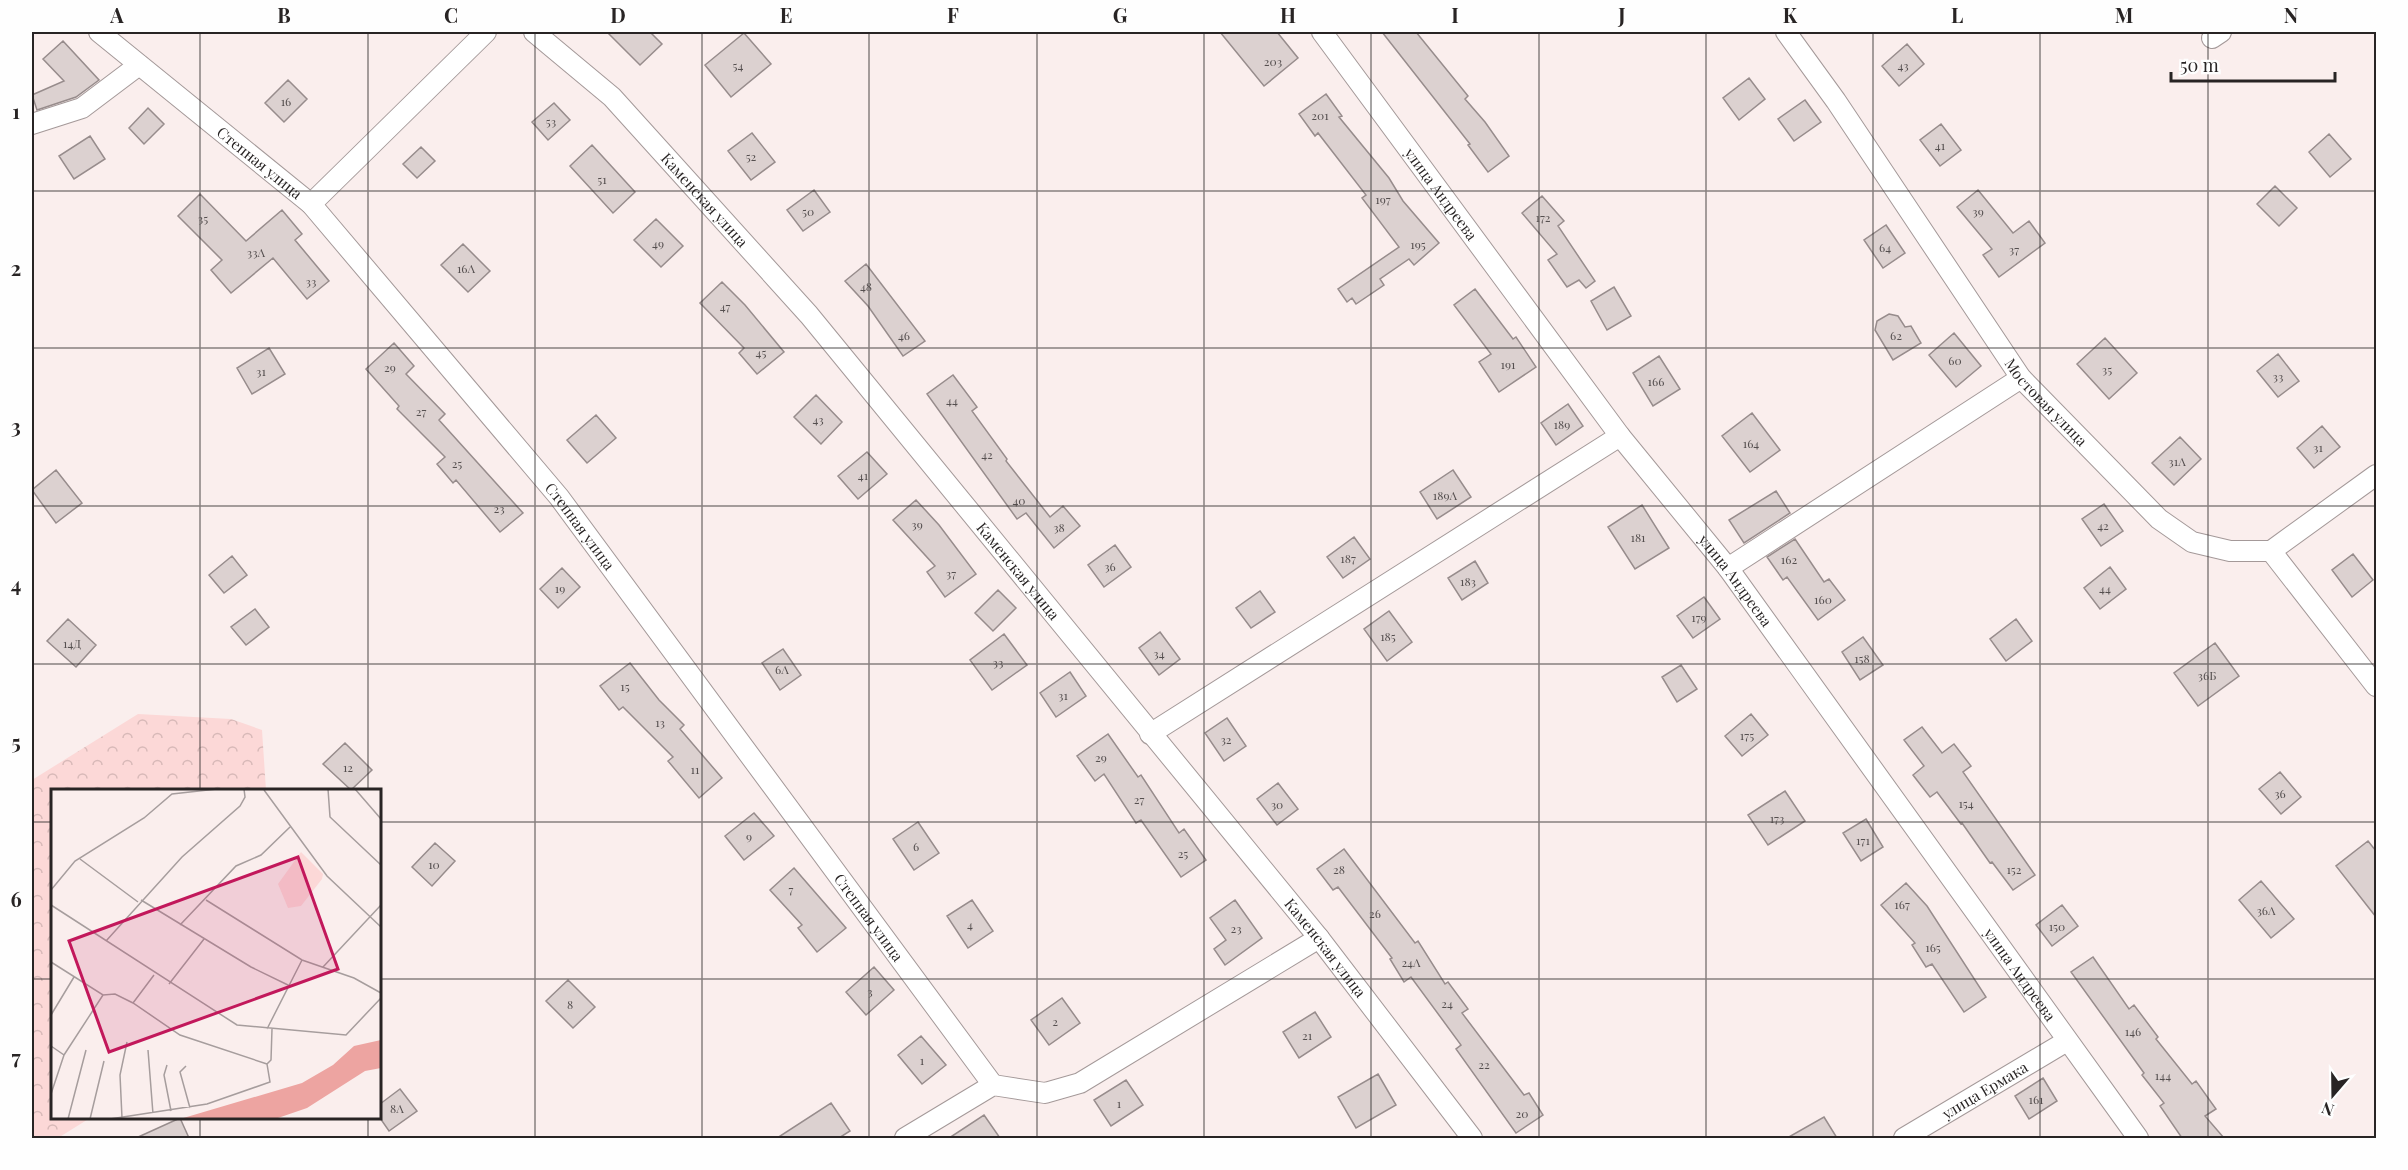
<svg xmlns="http://www.w3.org/2000/svg" width="2408" height="1170" font-family="'Playfair Display',serif">
	<style>
		.forest { fill: url(#forest-crowns) }
		.building { fill: #dcd1d0; stroke: #978c8c; stroke-width: 1.5 }
		.lines { fill: none; stroke-linecap: round; stroke-linejoin: round }
		.minor-casing { stroke: #a49999; stroke-width: 22 }
		.minor { stroke: #fff; stroke-width: 20 }
		.grid { fill: none; stroke: #282424; stroke-width: 1.5; stroke-opacity: 0.55 }
		.labels { text-anchor: middle; dominant-baseline: central; stroke-width: 5; stroke-linejoin: round; paint-order: stroke }
		.number-label { font-size: 12px; fill: #554f4f }
		.street-label { font-size: 15px; fill: #282424; stroke: #fefefe }
		.inset-road { fill: none; stroke: #a69d9d; stroke-width: 1.5 }
		.view { fill: #c2185b; fill-opacity: 0.15; stroke: #c2185b; stroke-width: 3 }
		.inset-edge { fill: none; stroke: #282424; stroke-width: 3 }
		.neatline { fill: none; stroke: #282424; stroke-width: 2 }
		.grid-label { font-size: 20px; text-anchor: middle; font-weight: bold; fill: #282424 }
	</style>
	<defs>
		<pattern id="forest-crowns" width="20" height="18" patternUnits="userSpaceOnUse" patternTransform="scale(1.5)"><rect width="20" height="18" fill="#fcd8d7"/><path d="M2 6a3 3 0 1 1 6 0M12 15a3 3 0 1 1 6 0" fill="none" stroke="#d8b9b8"/></pattern>
	</defs>
	<rect width="100%" height="100%" fill="#faeeed"/>
	<path class="forest" d="M138,714L231,719L262,730L266,790H52V1118H90L58,1138H32V780Z"/>
	<path class="building" d="M607,32H650L662,44L640,65Z
		M1220,32H1277L1298,58L1264,86Z
		M1382,32H1416L1468,96L1465,99L1485,122L1509,156L1488,172L1468,145L1470,144Z
		M744,33L771,64L731,97L705,65Z
		M63,41L99,80L76,97L37,110L32,95L64,81L43,59Z
		M1907,44L1924,64L1899,86L1882,66Z
		M1749,78L1765,99L1739,120L1723,98Z
		M288,80L307,99L284,122L265,103Z
		M1326,94L1342,116L1339,117L1389,178L1403,201L1439,243L1414,265L1409,259L1380,279L1384,285L1356,304L1352,298L1347,302L1338,289L1399,247L1362,198L1366,195L1318,133L1315,136L1299,114Z
		M1805,100L1821,122L1794,141L1778,119Z
		M554,103L570,120L548,140L532,122Z
		M148,108L164,124L144,144L129,128Z
		M1941,124L1961,150L1940,166L1920,140Z
		M752,133L775,162L751,180L728,151Z
		M2329,134L2351,159L2330,177L2309,152Z
		M90,136L105,159L74,179L59,156Z
		M592,145L635,192L613,213L570,166Z
		M421,147L435,161L417,178L403,164Z
		M2275,186L2297,208L2279,226L2257,204Z
		M814,190L830,212L803,231L787,210Z
		M1978,190L2013,233L2029,221L2045,243L1999,277L1983,255L1992,249L1957,207Z
		M200,194L246,241L282,210L302,234L295,240L329,281L307,299L273,258L231,293L211,270L222,260L178,216Z
		M1542,196L1564,221L1558,226L1595,281L1586,288L1579,280L1567,287L1548,260L1557,254L1522,213Z
		M656,219L683,246L661,267L634,240Z
		M1886,225L1905,253L1883,268L1864,240Z
		M463,244L490,271L468,292L441,265Z
		M866,264L925,341L903,356L868,306L845,281Z
		M722,282L745,305L784,352L757,374L739,353L744,348L700,303Z
		M1614,287L1631,316L1607,330L1591,301Z
		M1475,289L1513,339L1516,337L1536,367L1499,392L1479,362L1491,354L1454,305Z
		M1889,314L1898,316L1905,327L1911,326L1921,343L1893,360L1875,330L1877,321Z
		M1954,333L1981,366L1956,387L1929,355Z
		M2105,338L2137,373L2109,399L2077,364Z
		M394,343L414,366L406,374L445,414L439,420L523,513L500,532L456,480L453,483L437,464L445,457L397,409L399,406L366,369Z
		M269,348L285,374L252,394L237,368Z
		M2278,354L2299,381L2278,397L2257,371Z
		M1659,356L1680,389L1653,406L1633,373Z
		M953,375L977,407L972,411L1007,459L1006,461L1050,517L1063,506L1080,526L1054,548L1026,513L1017,519L927,394Z
		M816,395L842,422L821,444L794,417Z
		M1568,404L1583,426L1556,445L1541,423Z
		M1752,413L1780,450L1750,472L1722,436Z
		M596,415L616,438L587,463L567,440Z
		M2322,426L2340,447L2314,468L2297,448Z
		M2180,437L2201,459L2174,485L2152,463Z
		M867,452L887,474L858,499L838,476Z
		M56,470L82,503L56,523L32,490Z
		M1453,470L1471,497L1437,519L1420,492Z
		M1776,491L1790,513L1744,543L1729,520Z
		M916,500L939,525L976,574L945,597L927,572L935,566L893,520Z
		M2104,504L2123,531L2101,546L2082,519Z
		M1642,505L1669,548L1635,569L1608,527Z
		M1354,537L1370,559L1343,578L1327,557Z
		M1795,539L1824,582L1829,579L1845,600L1818,620L1787,577L1783,580L1767,557Z
		M1115,545L1131,567L1104,587L1088,565Z
		M2353,554L2373,580L2352,597L2332,570Z
		M232,556L247,575L224,593L209,575Z
		M1475,561L1488,583L1462,600L1448,578Z
		M2110,567L2126,589L2100,609L2084,588Z
		M562,568L580,587L558,608L540,589Z
		M998,590L1016,608L993,631L975,613Z
		M1260,591L1275,612L1251,628L1236,608Z
		M1704,597L1720,619L1693,638L1677,616Z
		M255,609L269,627L246,645L231,627Z
		M1389,611L1412,642L1387,661L1364,629Z
		M68,619L96,645L76,667L47,641Z
		M2016,619L2032,641L2006,661L1990,639Z
		M1160,632L1180,659L1159,675L1139,648Z
		M1004,634L1027,665L992,690L970,660Z
		M1863,637L1883,665L1860,680L1842,652Z
		M2215,643L2239,676L2198,706L2174,673Z
		M783,649L801,675L780,690L762,663Z
		M630,663L659,700L684,725L680,729L722,778L699,798L668,761L673,757L623,707L619,710L600,686Z
		M1681,665L1697,689L1677,702L1662,677Z
		M1070,672L1086,696L1056,717L1040,693Z
		M1751,714L1768,735L1742,756L1725,736Z
		M1227,718L1246,746L1224,761L1205,733Z
		M1922,727L1942,753L1954,744L1971,766L1963,772L2035,875L2013,890L1992,862L1990,863L1962,823L1961,824L1937,792L1930,797L1913,775L1924,766L1904,740Z
		M1108,734L1138,777L1141,775L1179,833L1184,829L1206,860L1181,877L1141,820L1136,823L1104,774L1095,781L1077,756Z
		M345,743L372,770L351,790L323,764Z
		M2280,772L2301,797L2281,814L2259,789Z
		M1278,783L1298,809L1277,825L1257,799Z
		M1785,791L1805,821L1768,845L1748,815Z
		M754,813L774,836L744,860L725,836Z
		M1866,819L1883,847L1861,861L1843,833Z
		M918,822L939,853L914,870L893,839Z
		M2368,841L2376,851V917L2336,866Z
		M435,843L455,861L432,886L412,867Z
		M1344,849L1415,943L1418,941L1445,984L1448,982L1468,1009L1462,1013L1524,1095L1529,1093L1543,1115L1516,1133L1456,1049L1461,1045L1411,977L1404,982L1390,959L1392,958L1338,887L1333,890L1317,869Z
		M794,868L846,928L817,952L798,928L802,925L770,890Z
		M2261,881L2294,919L2271,938L2239,900Z
		M1906,883L1927,906L1986,997L1964,1012L1932,964L1926,967L1912,945L1915,943L1881,905Z
		M972,900L993,931L968,948L947,916Z
		M1235,900L1262,938L1225,965L1214,949L1226,940L1210,918Z
		M2062,905L2078,926L2052,946L2036,925Z
		M2093,957L2129,1009L2134,1005L2158,1037L2156,1039L2192,1084L2196,1081L2216,1109L2205,1116L2224,1138H2182L2160,1106L2164,1103L2142,1075L2144,1073L2071,972Z
		M874,967L894,990L866,1015L846,992Z
		M568,980L595,1007L573,1028L546,1001Z
		M1062,998L1080,1023L1049,1045L1031,1020Z
		M1315,1012L1331,1037L1299,1058L1283,1032Z
		M921,1036L946,1065L922,1084L898,1055Z
		M1378,1074L1396,1105L1356,1128L1338,1097Z
		M2043,1078L2057,1101L2029,1119L2015,1096Z
		M1126,1080L1143,1105L1111,1126L1094,1100Z
		M400,1089L417,1111L389,1131L380,1118V1104Z
		M831,1103L850,1131L839,1138H777Z
		M984,1115L1000,1138H949Z
		M1824,1117L1837,1138H1787Z
		M180,1118L189,1138H136Z"/>
	<g class="lines">
		<defs>
			<g id="minor">
				<path id="s1" d="M99,32L311,204L559,497L993,1085"/>
				<path id="s2" d="M534,32L612,97L809,315L1319,938L1472,1138"/>
				<path id="s3" d="M1322,32L1620,436L1728,568L2138,1138"/>
				<path id="s4" d="M1786,32L1836,101L2021,378L2159,519L2192,542L2230,551H2271L2376,686"/>
				<path d="M2212,38L2221,32"/>
				<path d="M32,124L82,108L139,65"/>
				<path d="M311,204L486,32"/>
				<path d="M2271,551L2376,475"/>
				<path d="M1728,568L2021,378"/>
				<path d="M1150,734L1620,436"/>
				<path d="M905,1138L993,1085L1045,1093L1080,1083L1319,938"/>
				<path id="s5" d="M1904,1138L2067,1041"/>
			</g>
		</defs>
		<use href="#minor" class="minor-casing"/>
		<use href="#minor" class="minor"/>
	</g>
	<path class="grid" d="M200,32V790M368,32V790M535,32V1138M702,32V1138M869,32V1138M1037,32V1138M1204,32V1138M1371,32V1138M1539,32V1138M1706,32V1138M1873,32V1138M2040,32V1138M2208,32V1138M32,191H2376M32,348H2376M32,506H2376M32,664H2376M32,822H52M380,822H2376M32,979H52M380,979H2376M200,1118V1138M368,1118V1138"/>
	<g class="labels">
		<g class="number-label">
			<text x="1273" y="61">203</text>
			<text x="738" y="65">54</text>
			<text x="1903" y="65">43</text>
			<text x="286" y="101">16</text>
			<text x="1320" y="115">201</text>
			<text x="551" y="121">53</text>
			<text x="1940" y="145">41</text>
			<text x="751" y="156">52</text>
			<text x="602" y="179">51</text>
			<text x="1383" y="199">197</text>
			<text x="808" y="211">50</text>
			<text x="1978" y="211">39</text>
			<text x="1543" y="217">172</text>
			<text x="203" y="218">35</text>
			<text x="658" y="243">49</text>
			<text x="1418" y="244">195</text>
			<text x="1885" y="247">64</text>
			<text x="2014" y="249">37</text>
			<text x="256" y="252">33А</text>
			<text x="466" y="268">16А</text>
			<text x="311" y="281">33</text>
			<text x="866" y="286">48</text>
			<text x="725" y="306">47</text>
			<text x="904" y="335">46</text>
			<text x="1896" y="335">62</text>
			<text x="761" y="352">45</text>
			<text x="1955" y="360">60</text>
			<text x="1508" y="364">191</text>
			<text x="390" y="367">29</text>
			<text x="2107" y="369">35</text>
			<text x="261" y="371">31</text>
			<text x="2278" y="376">33</text>
			<text x="1656" y="381">166</text>
			<text x="952" y="400">44</text>
			<text x="421" y="411">27</text>
			<text x="818" y="419">43</text>
			<text x="1562" y="424">189</text>
			<text x="1751" y="443">164</text>
			<text x="2318" y="447">31</text>
			<text x="987" y="454">42</text>
			<text x="2177" y="461">31А</text>
			<text x="457" y="463">25</text>
			<text x="863" y="475">41</text>
			<text x="1445" y="495">189А</text>
			<text x="1019" y="500">40</text>
			<text x="499" y="508">23</text>
			<text x="917" y="524">39</text>
			<text x="2103" y="525">42</text>
			<text x="1059" y="527">38</text>
			<text x="1638" y="537">181</text>
			<text x="1348" y="558">187</text>
			<text x="1789" y="559">162</text>
			<text x="1110" y="566">36</text>
			<text x="951" y="573">37</text>
			<text x="1468" y="581">183</text>
			<text x="560" y="588">19</text>
			<text x="2105" y="588">44</text>
			<text x="1823" y="599">160</text>
			<text x="1699" y="617">179</text>
			<text x="1388" y="636">185</text>
			<text x="72" y="643">14Д</text>
			<text x="1159" y="653">34</text>
			<text x="1862" y="658">158</text>
			<text x="998" y="662">33</text>
			<text x="782" y="669">6А</text>
			<text x="2207" y="675">36Б</text>
			<text x="625" y="686">15</text>
			<text x="1063" y="695">31</text>
			<text x="660" y="722">13</text>
			<text x="1747" y="735">175</text>
			<text x="1226" y="739">32</text>
			<text x="1101" y="757">29</text>
			<text x="348" y="767">12</text>
			<text x="695" y="769">11</text>
			<text x="2280" y="793">36</text>
			<text x="1139" y="799">27</text>
			<text x="1966" y="803">154</text>
			<text x="1277" y="804">30</text>
			<text x="1777" y="818">173</text>
			<text x="749" y="836">9</text>
			<text x="1863" y="840">171</text>
			<text x="916" y="846">6</text>
			<text x="1183" y="853">25</text>
			<text x="434" y="864">10</text>
			<text x="1339" y="869">28</text>
			<text x="2014" y="869">152</text>
			<text x="791" y="889">7</text>
			<text x="1902" y="904">167</text>
			<text x="2266" y="910">36А</text>
			<text x="1375" y="913">26</text>
			<text x="970" y="924">4</text>
			<text x="2057" y="926">150</text>
			<text x="1236" y="928">23</text>
			<text x="1933" y="947">165</text>
			<text x="1411" y="962">24А</text>
			<text x="870" y="991">3</text>
			<text x="1447" y="1003">24</text>
			<text x="570" y="1004">8</text>
			<text x="1055" y="1021">2</text>
			<text x="2133" y="1031">146</text>
			<text x="1307" y="1035">21</text>
			<text x="922" y="1060">1</text>
			<text x="1484" y="1064">22</text>
			<text x="2163" y="1075">144</text>
			<text x="2036" y="1099">161</text>
			<text x="1119" y="1103">1</text>
			<text x="397" y="1108">8А</text>
			<text x="1522" y="1113">20</text>
		</g>
		<g class="street-label">
			<text stroke="none"><textPath href="#s1" startOffset="207">Степная улица</textPath></text>
			<text stroke="none"><textPath href="#s3" startOffset="201">улица Андреева</textPath></text>
			<text stroke="none"><textPath href="#s2" startOffset="240">Каменская улица</textPath></text>
			<text stroke="none"><textPath href="#s4" startOffset="453">Мостовая улица</textPath></text>
			<text stroke="none"><textPath href="#s1" startOffset="693">Степная улица</textPath></text>
			<text stroke="none"><textPath href="#s2" startOffset="726">Каменская улица</textPath></text>
			<text stroke="none"><textPath href="#s3" startOffset="687">улица Андреева</textPath></text>
			<text stroke="none"><textPath href="#s1" startOffset="1179">Степная улица</textPath></text>
			<text stroke="none"><textPath href="#s2" startOffset="1212">Каменская улица</textPath></text>
			<text stroke="none"><textPath href="#s3" startOffset="1173">улица Андреева</textPath></text>
			<text stroke="none"><textPath href="#s5" startOffset="94">улица Ермака</textPath></text>
		</g>
	</g>
	<g transform="translate(51 789)">
		<rect width="330" height="330" fill="#faeeed"/>
		<path d="M250,63L272,85L271,90L250,117L237,119L227,95Z" fill="#fcd8d7"/>
		<path d="M330,251V279L314,282L256,319L224,330H129L251,294L282,276L303,257Z" fill="#eda4a1"/>
		<path class="inset-road" d="M202,0H232M277,0L279,28L330,76M304,0L330,30M213,1L276,87L330,138M29,70L87,113M0,101L24,72L93,29L121,5L166,0M90,111L200,178L239,197M155,111L251,171L303,189L330,204M0,116L186,236L295,246L330,209M129,136L185,77L210,66L239,38M55,152L131,68L189,17L194,8L193,0M0,173L52,206L64,205L82,214L129,246L216,275M272,178L330,116M118,195L153,150M82,214L103,186M0,226L23,188M216,240L251,171M0,257L13,266L0,305M97,261L102,325M13,266L52,206M116,276L113,286L120,322M135,277L129,283L139,319M71,329L69,286L76,253M17,330L35,261M39,330L53,272M59,330L156,315L219,293L216,275L220,271L221,240"/>
		<path class="view" d="M247,68L287,180L58,263L18,152Z"/>
		<rect width="330" height="330" class="inset-edge"/>
	</g>
	<rect width="2408" height="1170" fill="none" stroke="#fefefe" stroke-width="66"/>
	<g transform="translate(2333 1095) rotate(200)" stroke="#fefefe" stroke-width="4.5" paint-order="stroke">
	<path d="M0-4.5L10 22L0 15L-10 22Z" fill="#282424"/>
	<text y="-9" font-size="16" font-weight="bold" text-anchor="middle" fill="#282424">N</text>
	</g>
	<path d="M2171 72v9h164v-9" fill="none" stroke="#282424" stroke-width="3"/>
	<text x="2180" y="72" font-size="18" fill="#282424" stroke="#fefefe" stroke-width="4.5" paint-order="stroke">50 m</text>
	<rect x="33" y="33" width="2342" height="1104" class="neatline"/>
	<g class="grid-label">
		<text x="117" y="23">A</text>
		<text x="284" y="23">B</text>
		<text x="451" y="23">C</text>
		<text x="618" y="23">D</text>
		<text x="786" y="23">E</text>
		<text x="953" y="23">F</text>
		<text x="1120" y="23">G</text>
		<text x="1288" y="23">H</text>
		<text x="1455" y="23">I</text>
		<text x="1622" y="23">J</text>
		<text x="1790" y="23">K</text>
		<text x="1957" y="23">L</text>
		<text x="2124" y="23">M</text>
		<text x="2291" y="23">N</text>
		<text x="16" y="119">1</text>
		<text x="16" y="276">2</text>
		<text x="16" y="434">3</text>
		<text x="16" y="592">4</text>
		<text x="16" y="750">5</text>
		<text x="16" y="907">6</text>
		<text x="16" y="1065">7</text>
	</g>
</svg>
